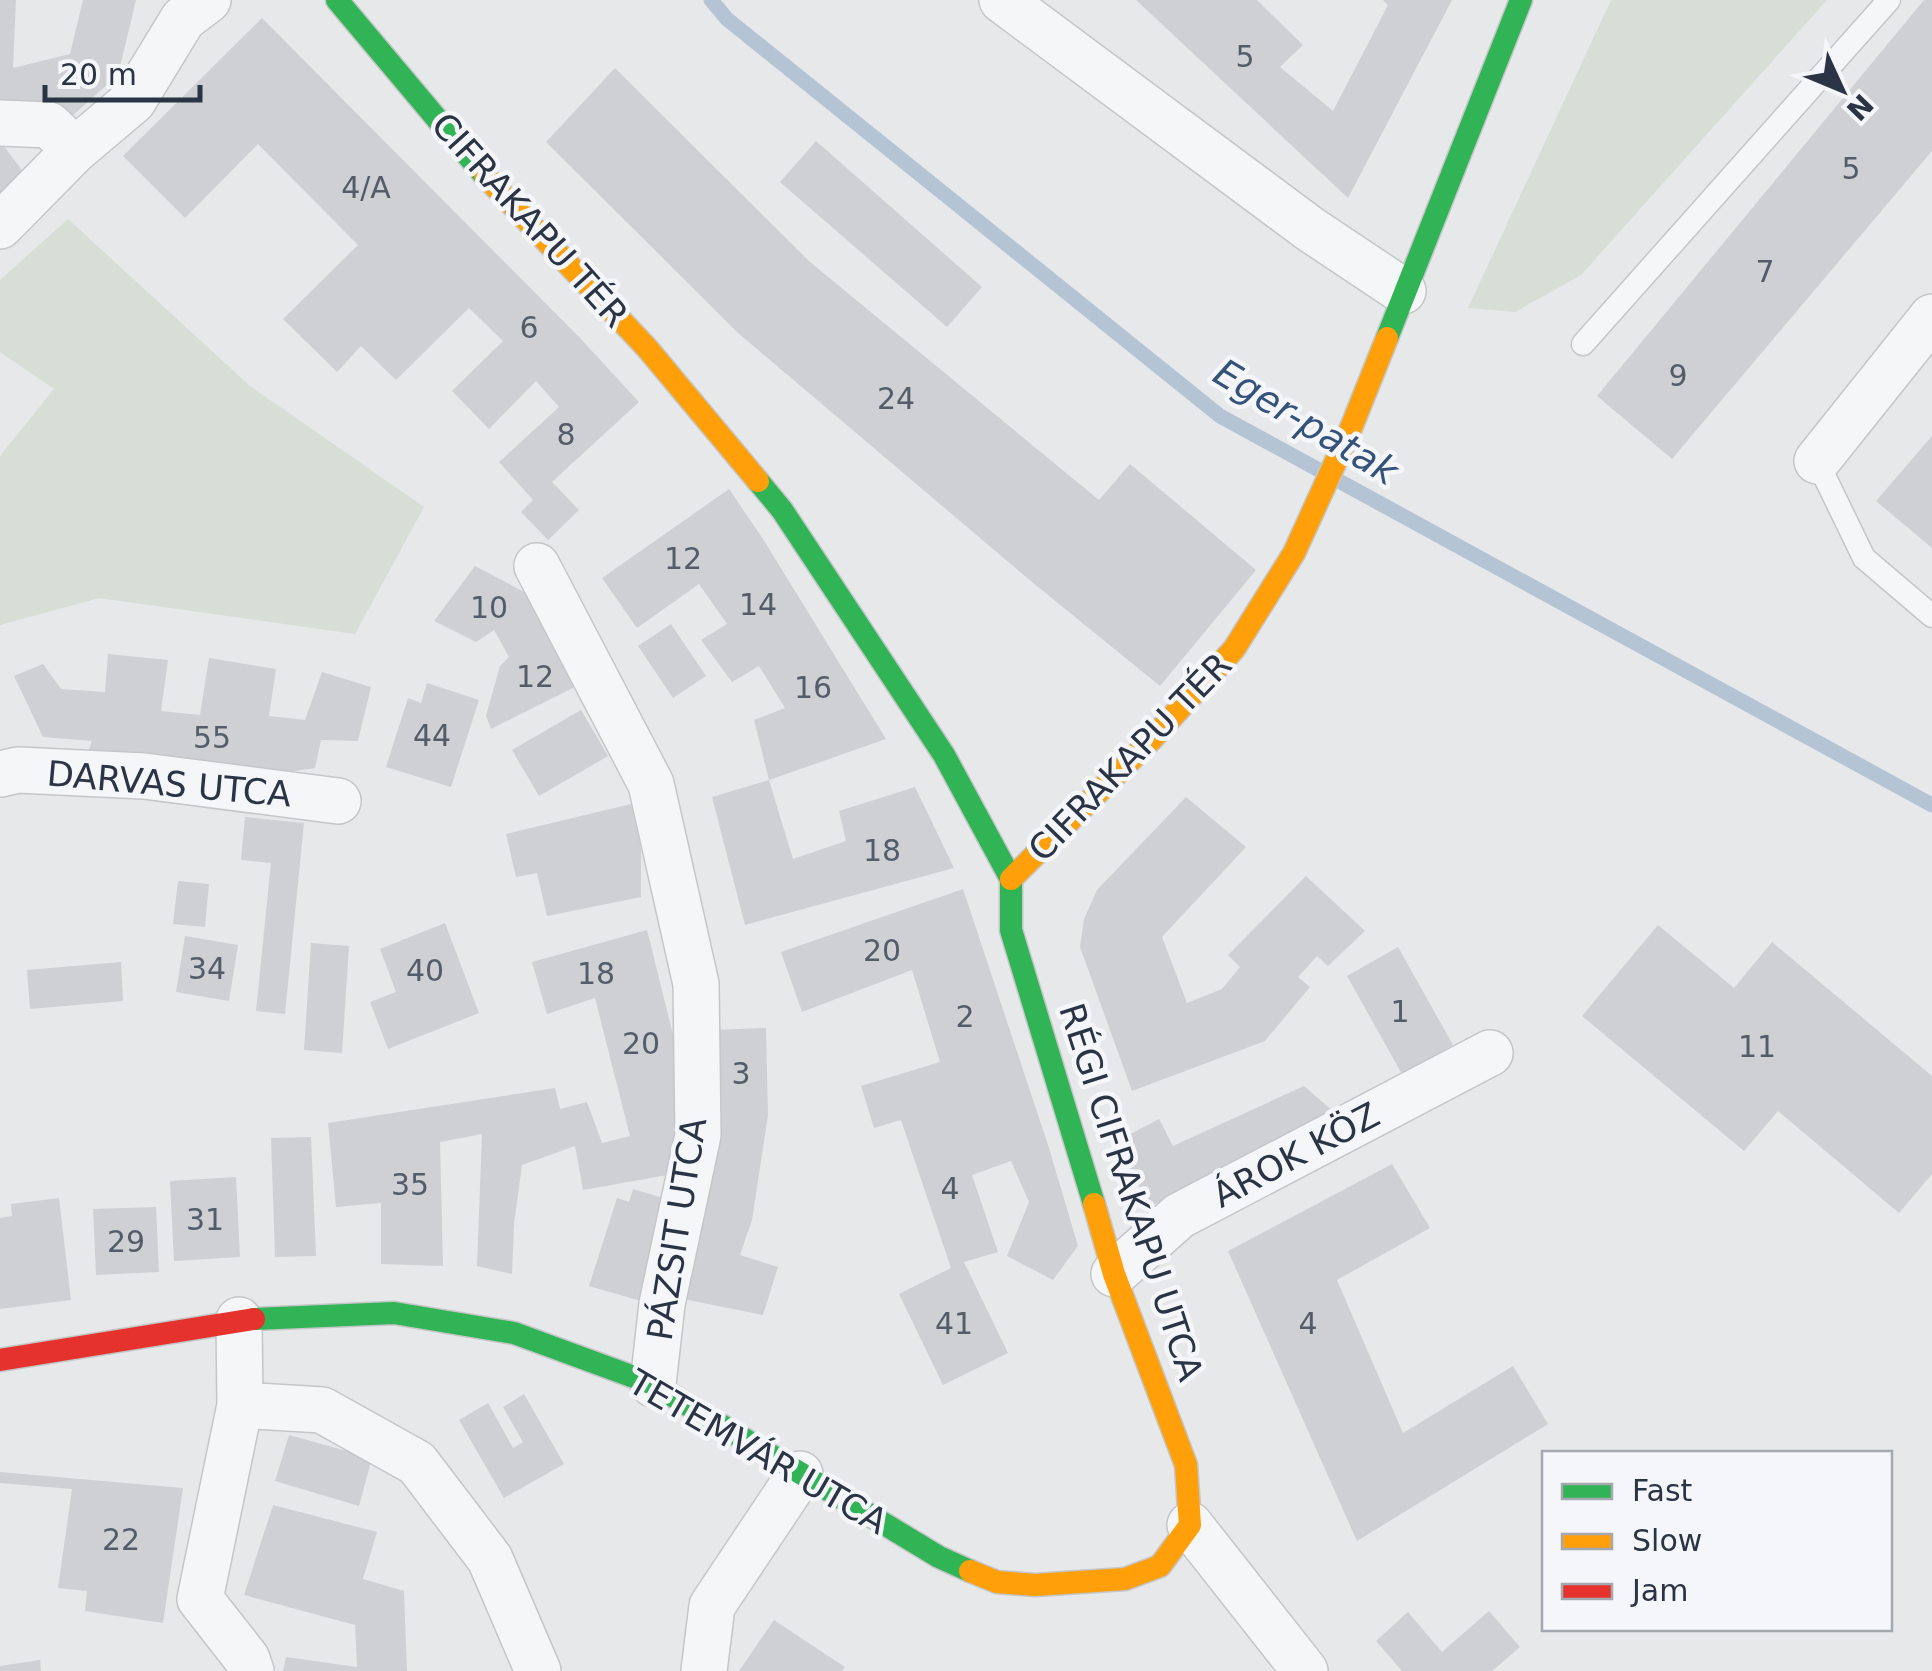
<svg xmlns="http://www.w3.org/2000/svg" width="1932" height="1671" font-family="'DejaVu Sans',sans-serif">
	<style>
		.green { fill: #d6ded6 }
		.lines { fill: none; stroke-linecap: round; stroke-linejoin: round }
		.stream { stroke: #b4c4d5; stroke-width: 15 }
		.building { fill: #ced0d3 }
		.lane-casing { stroke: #c4c6c8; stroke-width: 25 }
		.street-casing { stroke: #c4c6c8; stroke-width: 48 }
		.fast-casing { stroke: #c4c6c8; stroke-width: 25 }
		.slow-casing { stroke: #c4c6c8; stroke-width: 25 }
		.jam-casing { stroke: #c4c6c8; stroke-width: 25 }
		.lane { stroke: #f5f6f7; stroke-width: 22 }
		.street { stroke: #f5f6f7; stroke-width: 45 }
		.fast { stroke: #30b455; stroke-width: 22 }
		.slow { stroke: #ff9f0a; stroke-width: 22 }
		.jam { stroke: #e5322d; stroke-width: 22 }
		.labels { text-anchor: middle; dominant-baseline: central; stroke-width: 9; stroke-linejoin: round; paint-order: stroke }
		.number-label { font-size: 30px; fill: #545c69 }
		.street-label { font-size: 35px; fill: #2b3445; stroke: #f4f6f9 }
		.water-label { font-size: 38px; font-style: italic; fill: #34527a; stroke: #f4f6f9 }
	</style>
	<rect width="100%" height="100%" fill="#e6e8ea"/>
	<path class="green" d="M1611,0H1827L1581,275L1515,312L1468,308Z
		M68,219L250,386L424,507L355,634L99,598L0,625V456L54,389L0,352V280Z"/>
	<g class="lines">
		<path class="stream" d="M711,0L727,19L1220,416L1932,805"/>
	</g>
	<path class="building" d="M0,0H16L13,68L70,54L83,0H136L118,75L72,116L0,104Z
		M1136,0H1257L1303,45L1280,67L1333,111L1388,5L1383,0H1452L1348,198Z
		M1924,0H1932V151L1672,459L1597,396Z
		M262,18L580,338L639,402L552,482L579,510L548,540L521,512L533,500L499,462L559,407L536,381L489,429L452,391L503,341L469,308L396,380L361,346L337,372L283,319L358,245L258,144L185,218L123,156Z
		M615,68L810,262L1099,500L1130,464L1256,570L1160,686L1032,582L738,333L546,142Z
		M0,141L21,169L15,187L0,201Z
		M816,141L982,287L947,327L780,182Z
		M1932,436V548L1876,501Z
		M729,489L763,539L886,739L769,780L754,720L785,708L759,666L732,682L701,640L727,624L699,584L637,628L602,578Z
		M475,566L526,593L577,686L491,729L486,716L500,666L509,657L494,630L476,642L434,621Z
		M671,624L706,676L673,698L638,646Z
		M108,654L168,660L161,711L200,715L209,658L276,669L269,716L305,720L322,672L371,687L358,741L321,740L315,768L259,776L155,757L89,750L92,741L43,737L14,676L43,664L61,689L105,692Z
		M427,683L479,700L451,787L386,767L408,698L421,703Z
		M581,710L608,756L539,796L512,750Z
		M769,780L793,859L846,841L839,811L915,787L954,868L745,925L712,797Z
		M1186,797L1246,847L1162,937L1187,1003L1222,989L1240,967L1228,955L1306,876L1365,931L1328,966L1317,956L1298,977L1310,987L1265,1041L1132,1091L1080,947L1084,919L1097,890Z
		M631,804L641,848V897L547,916L537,873L516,877L506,834Z
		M245,817L304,823L285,1014L256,1011L271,863L241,860Z
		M178,881L209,884L205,927L173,924Z
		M963,889L1049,1148L1078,1246L1053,1280L1007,1256L1029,1202L1011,1161L972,1175L998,1252L964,1262L1008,1353L943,1385L899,1294L951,1268L901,1120L874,1128L861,1086L940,1062L912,970L802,1012L781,952Z
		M445,923L479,1013L388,1049L370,1002L396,992L380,949Z
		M1658,925L1734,988L1772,942L1932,1076V1174L1899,1213L1778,1111L1744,1151L1582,1016Z
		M647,930L686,1087L673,1174L583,1190L575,1146L522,1165L514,1224L512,1274L477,1266L482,1134L440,1142L443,1266L381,1264V1203L336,1207L328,1123L555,1088L560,1109L587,1102L602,1143L630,1136L595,998L547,1014L532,962Z
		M185,936L238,945L229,1001L176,992Z
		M311,943L349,946L342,1053L304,1050Z
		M1398,947L1453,1045L1402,1074L1347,976Z
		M121,962L123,1001L30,1009L27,970Z
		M766,1028L768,1115L752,1220L740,1255L778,1267L763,1315L683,1299L716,1164L714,1030Z
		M1304,1086L1334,1112L1149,1207L1117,1141L1159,1119L1173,1146Z
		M311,1137L316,1256L275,1257L271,1138Z
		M1392,1164L1430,1228L1337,1280L1403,1433L1513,1366L1548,1424L1357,1541L1228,1251Z
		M236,1177L240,1257L174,1261L170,1181Z
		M633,1189L670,1200L641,1301L589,1286L617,1198L629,1202Z
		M59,1198L71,1300L0,1309V1218L12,1216L11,1204Z
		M156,1207L159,1272L96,1275L93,1209Z
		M524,1394L564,1464L504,1498L459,1420L488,1403L513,1448L523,1442L503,1407Z
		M289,1435L372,1458L359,1506L275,1481Z
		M0,1472L183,1488L163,1623L85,1611L87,1591L58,1588L72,1489L0,1483Z
		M273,1505L377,1532L363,1579L404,1591L407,1671H283L286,1657L357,1667L355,1625L244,1595Z
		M1489,1611L1520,1647L1492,1671H1402L1376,1641L1408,1612L1442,1652Z
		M774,1620L845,1667L842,1671H739Z
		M40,1660L41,1671H0V1666Z"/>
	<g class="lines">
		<defs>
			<path id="lane" d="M1583,344L1889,0
				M1817,461L1864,558L1932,616"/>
			<path id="street" d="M1002,0L1310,229L1403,291
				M0,123L49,125L75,150
				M0,226L75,150L133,101L183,19L208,0
				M1817,461L1932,317
				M537,566L651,784L696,984L698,1135L662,1304L653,1384
				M0,774L18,770L144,776L338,801
				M1114,1274L1179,1216L1490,1053
				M239,1320L240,1405L200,1599L247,1659L251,1671
				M240,1405L322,1410L417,1463L490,1559L538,1671
				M1190,1525L1305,1671
				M704,1671L712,1606L800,1474"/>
			<path id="fast" d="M337,0L485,176
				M1387,338L1521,0
				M758,481L782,510L944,755L1011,879V930L1094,1204
				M254,1319L394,1313L514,1333L653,1384L939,1557L970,1571"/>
			<path id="slow" d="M485,176L647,348L758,481
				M1011,879L1151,740L1234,649L1294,553L1351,428L1387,338
				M970,1571L997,1582L1035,1585L1125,1579L1160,1566L1190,1525L1186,1465L1114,1274L1094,1204"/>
			<path id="jam" d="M0,1360L254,1319"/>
		</defs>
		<use href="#lane" class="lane-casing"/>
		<use href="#street" class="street-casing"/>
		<use href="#fast" class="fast-casing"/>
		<use href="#slow" class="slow-casing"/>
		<use href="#jam" class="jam-casing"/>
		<use href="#lane" class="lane"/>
		<use href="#street" class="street"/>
		<use href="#fast" class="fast"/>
		<use href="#slow" class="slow"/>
		<use href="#jam" class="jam"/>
	</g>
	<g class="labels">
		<g class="number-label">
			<text x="1245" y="56">5</text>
			<text x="1851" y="168">5</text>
			<text x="366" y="187">4/A</text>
			<text x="1765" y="271">7</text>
			<text x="529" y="327">6</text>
			<text x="1678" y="375">9</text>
			<text x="896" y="398">24</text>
			<text x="566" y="434">8</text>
			<text x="683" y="558">12</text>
			<text x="758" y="604">14</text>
			<text x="489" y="607">10</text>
			<text x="535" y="676">12</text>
			<text x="813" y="687">16</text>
			<text x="432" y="735">44</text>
			<text x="212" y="737">55</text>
			<text x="882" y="850">18</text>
			<text x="882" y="950">20</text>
			<text x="207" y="968">34</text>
			<text x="425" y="970">40</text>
			<text x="596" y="973">18</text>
			<text x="1400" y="1011">1</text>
			<text x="965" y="1016">2</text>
			<text x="641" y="1043">20</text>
			<text x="1757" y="1046">11</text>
			<text x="741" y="1073">3</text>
			<text x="410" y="1184">35</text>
			<text x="950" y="1188">4</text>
			<text x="205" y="1219">31</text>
			<text x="126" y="1241">29</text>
			<text x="954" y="1323">41</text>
			<text x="1308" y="1323">4</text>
			<text x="121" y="1539">22</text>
		</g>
		<g class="street-label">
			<text transform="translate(530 220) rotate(48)">CIFRAKAPU TÉR</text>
			<text transform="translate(1130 757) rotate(-46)">CIFRAKAPU TÉR</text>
			<text transform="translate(169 784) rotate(5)">DARVAS UTCA</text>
			<text transform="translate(1296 1155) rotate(-28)">ÁROK KÖZ</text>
			<text transform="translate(1131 1192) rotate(72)">RÉGI CIFRAKAPU UTCA</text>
			<text transform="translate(677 1229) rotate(-81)">PÁZSIT UTCA</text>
			<text transform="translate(758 1452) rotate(30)">TETEMVÁR UTCA</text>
		</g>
		<g class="water-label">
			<text transform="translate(1306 422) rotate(31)">Eger-patak</text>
		</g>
	</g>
	<rect x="1542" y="1451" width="350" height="180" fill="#f4f6f9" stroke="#a4a8b1" stroke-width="2.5"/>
	<rect x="1562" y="1484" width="50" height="15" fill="#30b455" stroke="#a4a8b1" stroke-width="2.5"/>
	<text x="1632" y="1501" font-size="30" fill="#2b3445">Fast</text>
	<rect x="1562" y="1534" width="50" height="15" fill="#ff9f0a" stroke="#a4a8b1" stroke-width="2.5"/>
	<text x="1632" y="1551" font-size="30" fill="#2b3445">Slow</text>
	<rect x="1562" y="1584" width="50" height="15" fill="#e5322d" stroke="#a4a8b1" stroke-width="2.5"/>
	<text x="1632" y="1601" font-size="30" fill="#2b3445">Jam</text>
	<g transform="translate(1842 90) rotate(134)" stroke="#f4f6f9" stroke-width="8" paint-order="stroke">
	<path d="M0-8L18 38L0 25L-18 38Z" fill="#2b3445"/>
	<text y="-15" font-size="28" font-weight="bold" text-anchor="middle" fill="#2b3445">N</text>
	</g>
	<path d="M45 85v15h155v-15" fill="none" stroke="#2b3445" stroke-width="5"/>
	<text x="60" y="85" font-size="30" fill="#2b3445" stroke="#f4f6f9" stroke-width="8" paint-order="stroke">20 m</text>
</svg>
